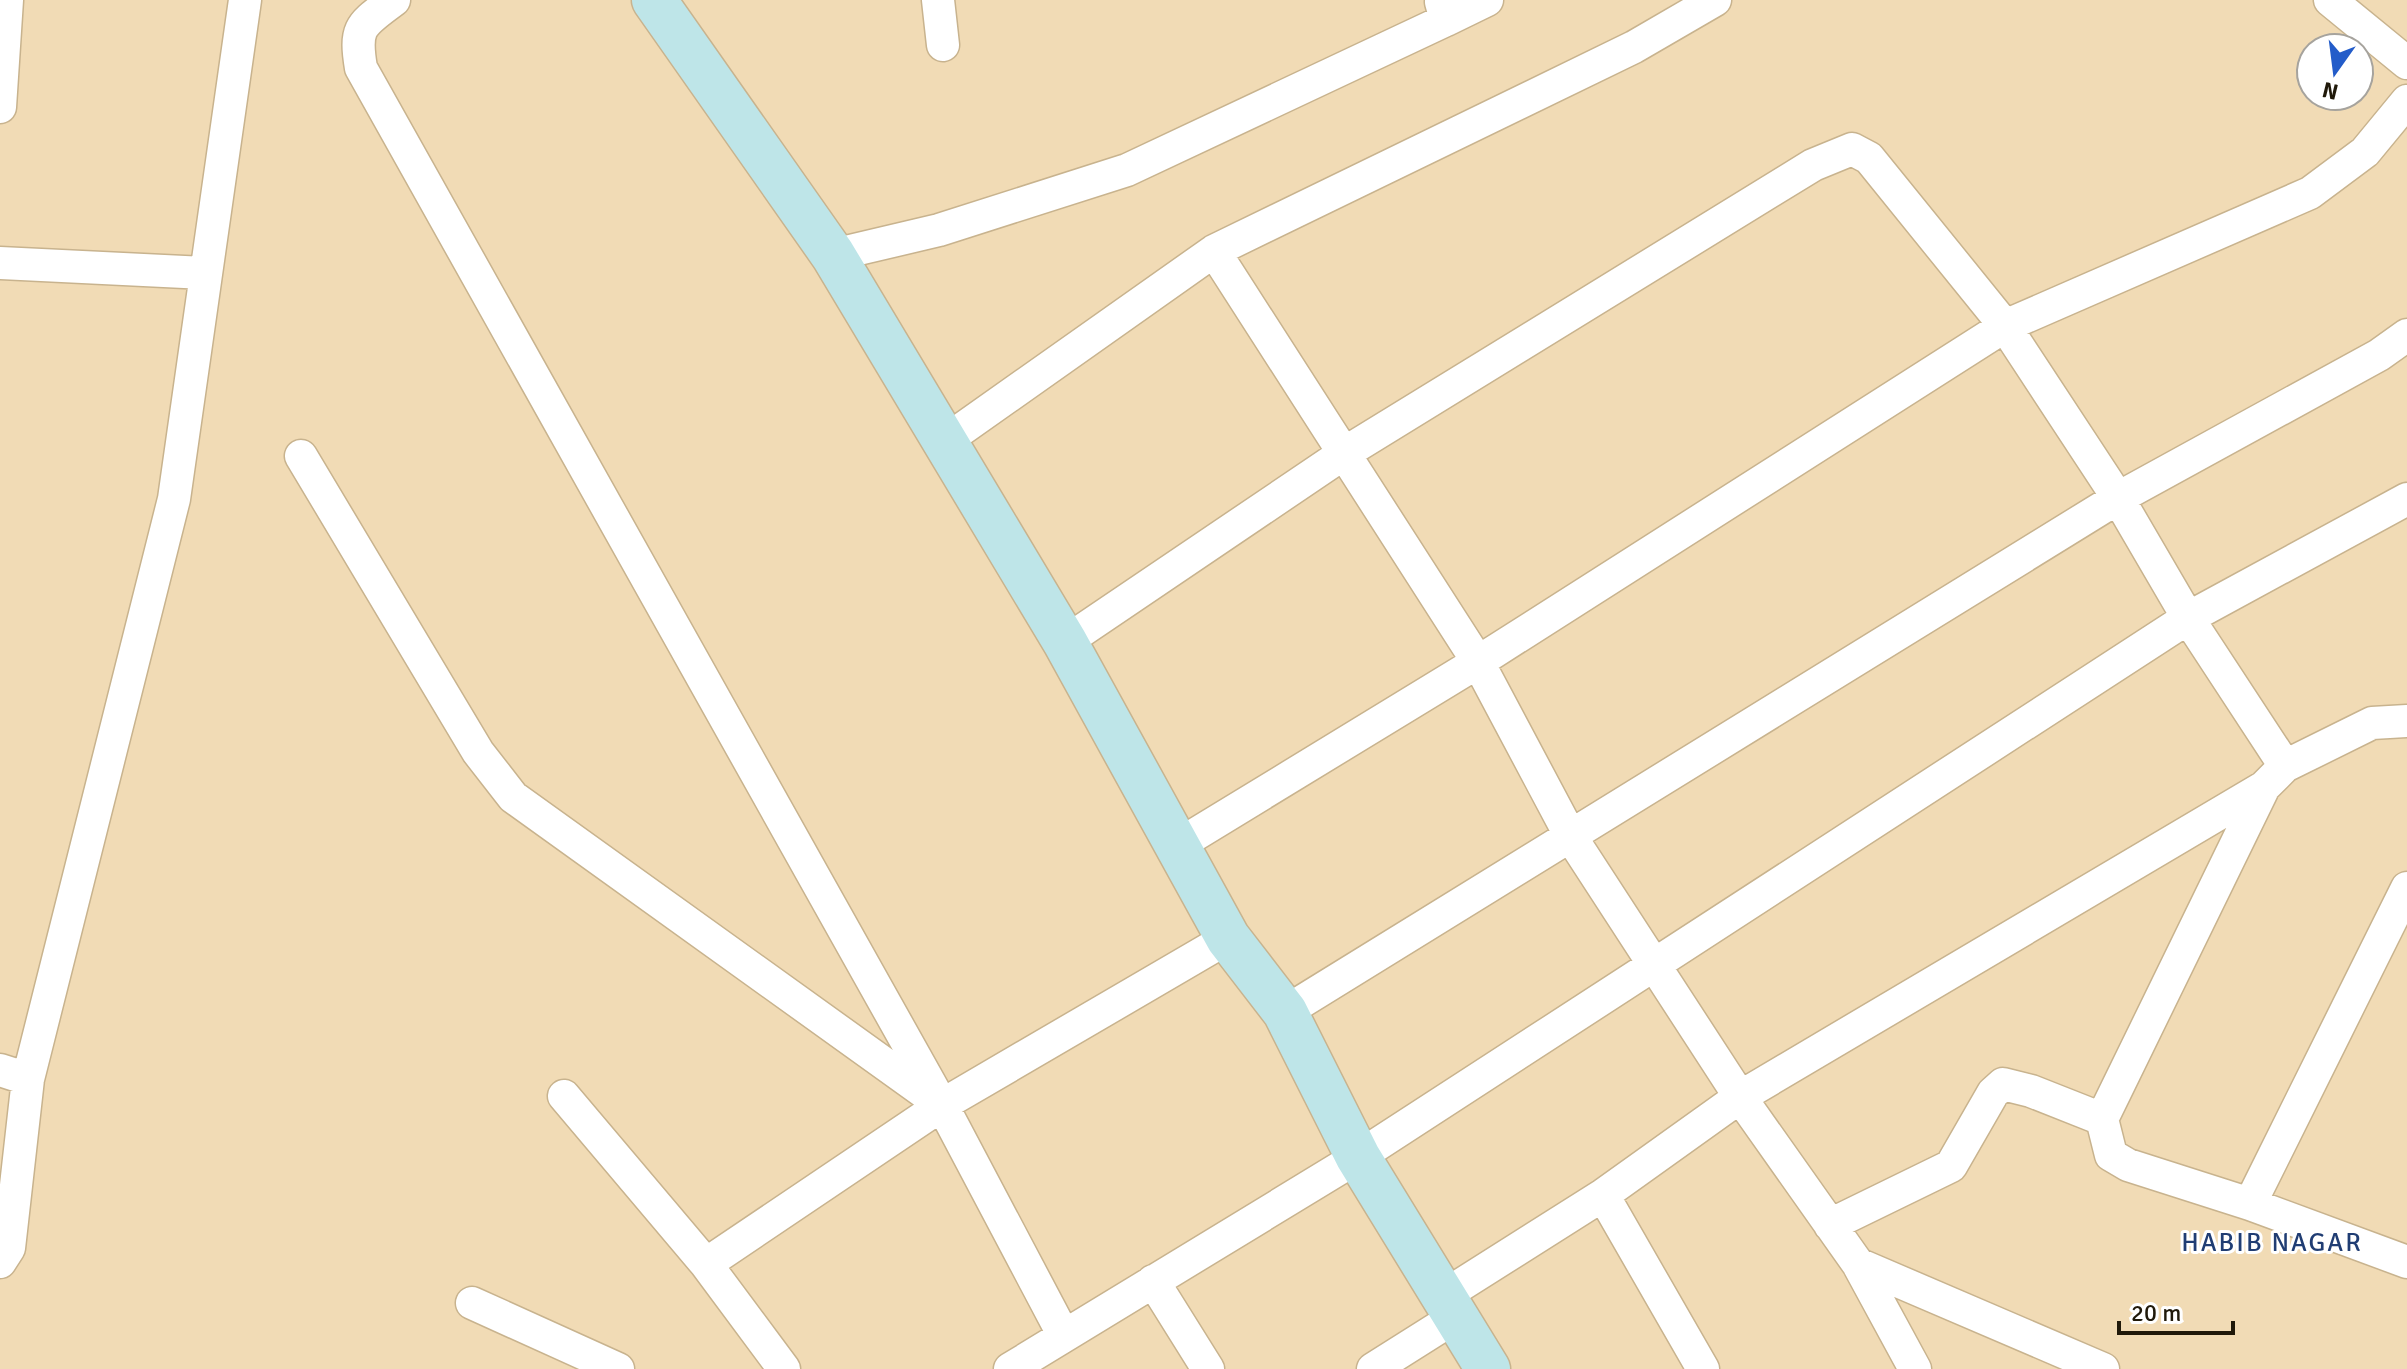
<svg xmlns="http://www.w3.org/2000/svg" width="2407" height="1369" font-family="Signika,sans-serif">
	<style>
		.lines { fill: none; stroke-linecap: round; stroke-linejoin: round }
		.street-casing { stroke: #c8b38e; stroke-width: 35 }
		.secondary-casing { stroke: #c8b38e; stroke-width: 47 }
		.street { stroke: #fff; stroke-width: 32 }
		.secondary { stroke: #bee5e8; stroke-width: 44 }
		.labels { text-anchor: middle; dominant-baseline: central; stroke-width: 6; stroke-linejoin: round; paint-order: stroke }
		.neighbourhood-label { font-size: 26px; letter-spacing: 2px; fill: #203d73; stroke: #fff }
	</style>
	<rect width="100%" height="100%" fill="#f1dbb5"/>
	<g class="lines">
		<defs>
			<path id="street" d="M394,0C361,25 354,26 361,68L942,1105L1064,1336
				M938,0L943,45
				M2330,0L2407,63
				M1441,2L1446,20L1487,0
				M0,107L7,0
				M1214,251L1478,662L1571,837L1740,1097L1858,1264L1915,1369
				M833,255L939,230L1127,170L1446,20
				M0,263L205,273
				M945,441L1214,251L1634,47L1715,0
				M301,456L478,752L513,797L942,1105L1228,938
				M1065,642L1343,454L1813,165L1852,149L1869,158L2005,326L2118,498L2188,618L2285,766
				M2264,787L2102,1119L2111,1155L2128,1165L2250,1204L2407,1262
				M1178,845L1478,662L2005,326L2310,193L2365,152L2407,101
				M1285,1012L2118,498L2379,355L2407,335
				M0,1070L28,1079
				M564,1096L706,1264L784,1369
				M1603,1195L1703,1369
				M2250,1204L2407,888
				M1830,1225L1951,1166L1993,1093L2003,1084L2031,1091L2102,1119
				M0,1262L9,1248L28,1079L174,499L245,0
				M706,1264L942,1105
				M1858,1264L2103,1369
				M1153,1281L1208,1369
				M1445,1295L1603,1195L1740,1097L2264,787L2285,766L2372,723L2407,721
				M472,1303L618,1369
				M1010,1369L1358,1157L2188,618L2407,499
				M1373,1369L1457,1316"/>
			<path id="secondary" d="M654,0L833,255L1065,642L1228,938L1285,1012L1358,1157L1488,1369"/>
		</defs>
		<use href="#street" class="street-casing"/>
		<use href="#secondary" class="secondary-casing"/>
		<use href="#street" class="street"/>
		<use href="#secondary" class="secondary"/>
	</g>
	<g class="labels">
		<g class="neighbourhood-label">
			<text x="2272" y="1243">HABIB NAGAR</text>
		</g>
	</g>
	<g transform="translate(2335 72) rotate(194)"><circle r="38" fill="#ffffff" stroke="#a6a39d" stroke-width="2"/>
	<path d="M0-6L14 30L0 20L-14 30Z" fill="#235cc9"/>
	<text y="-12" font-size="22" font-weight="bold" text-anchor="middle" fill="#20190a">N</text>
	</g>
	<path d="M2119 1321v12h114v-12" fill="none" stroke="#20190a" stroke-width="4"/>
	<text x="2131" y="1321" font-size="24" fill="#20190a" stroke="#ffffff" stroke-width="6" paint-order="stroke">20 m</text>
</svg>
